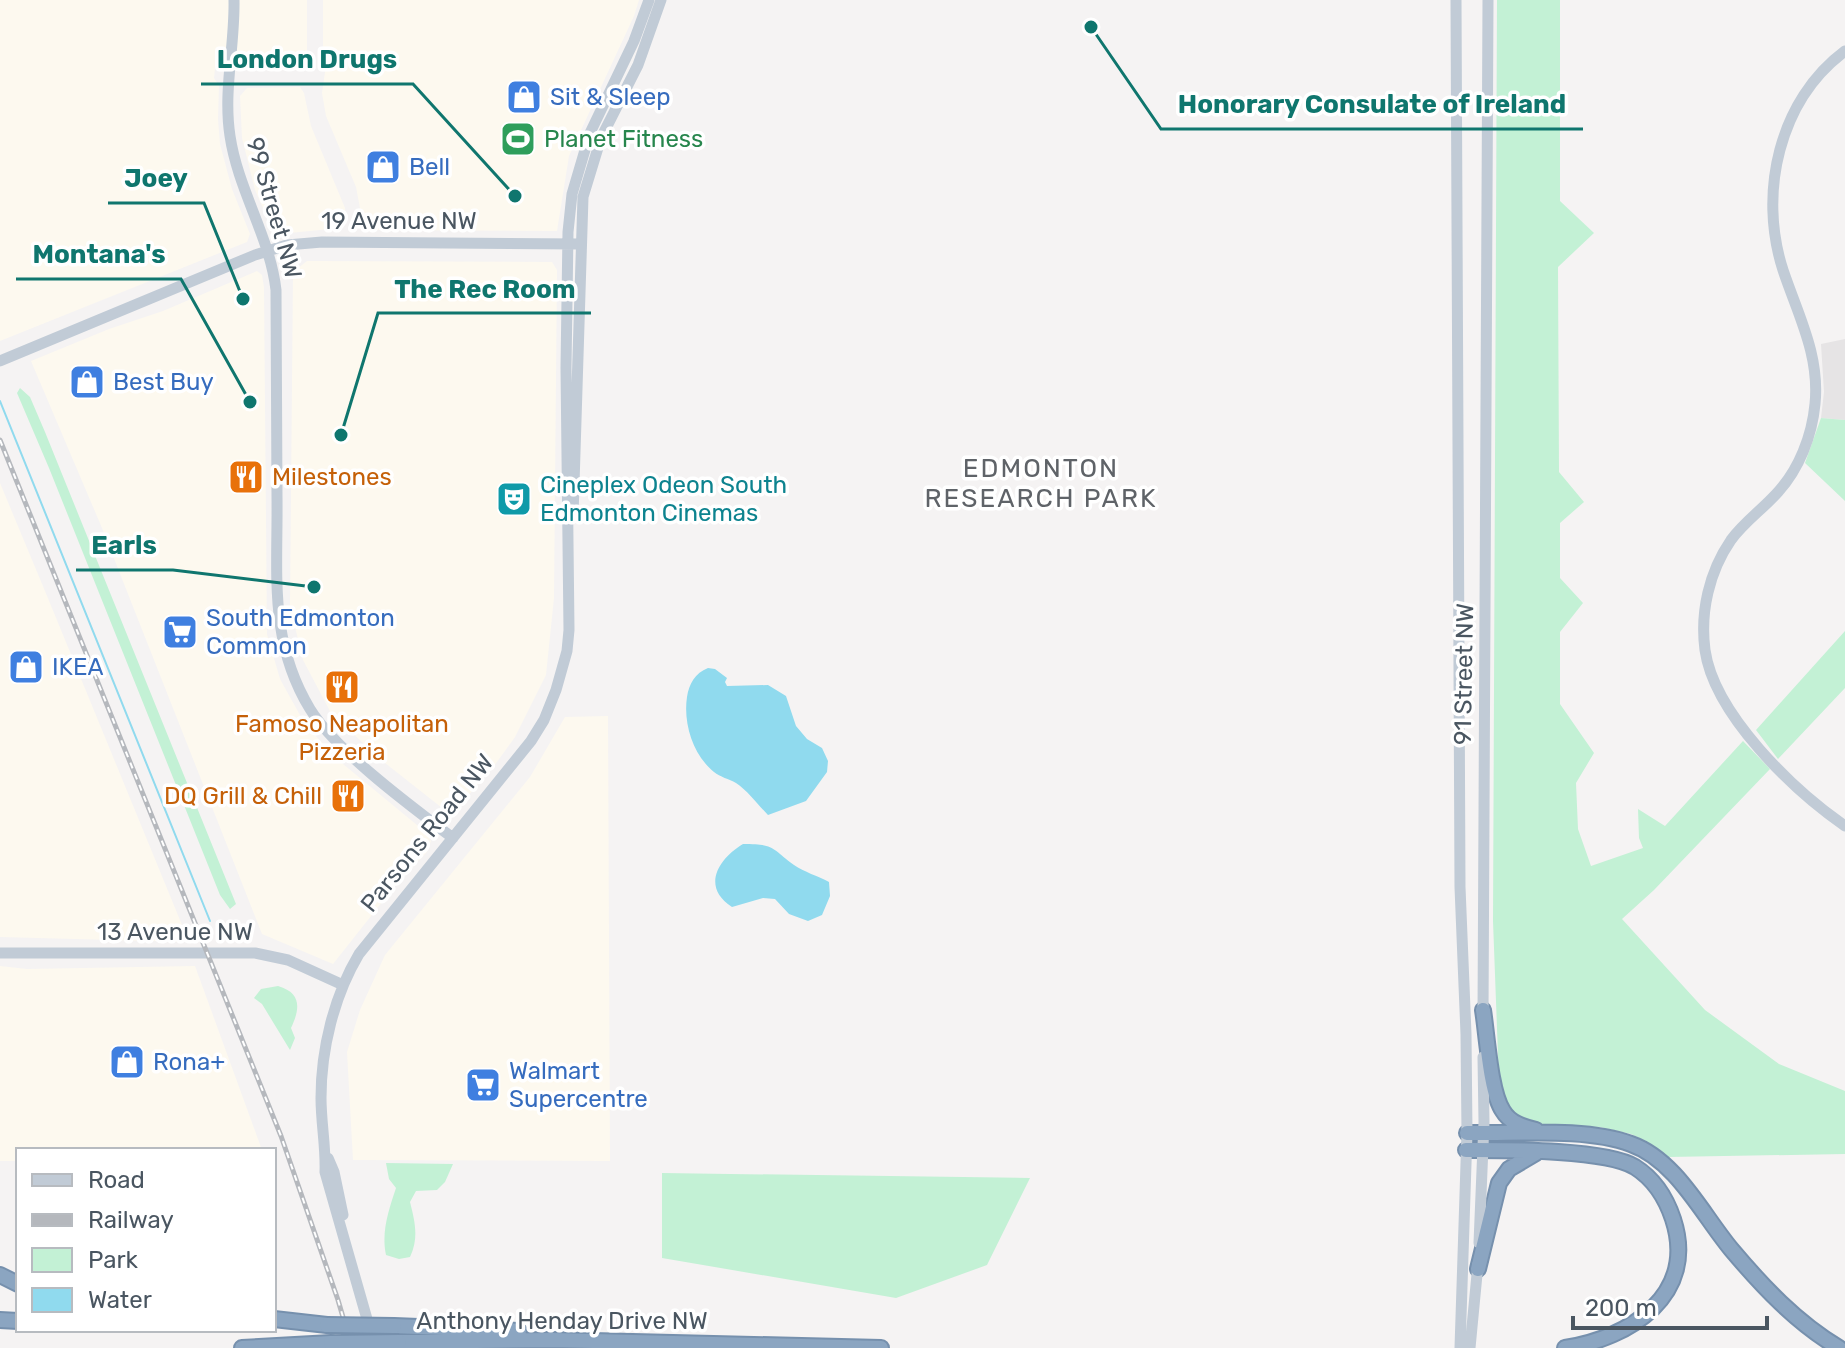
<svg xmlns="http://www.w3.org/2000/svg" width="1845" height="1348" font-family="Rubik,sans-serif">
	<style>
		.commercial { fill: #fdf9ef }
		.education { fill: #e6e4e5 }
		.green { fill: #c3f1d5 }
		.water { fill: #90daee }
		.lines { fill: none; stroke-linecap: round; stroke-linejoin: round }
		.stream { stroke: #90daee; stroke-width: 2 }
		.highway-casing { stroke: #7690ad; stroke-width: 18 }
		.secondary { stroke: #c1cbd6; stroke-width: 11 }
		.highway { stroke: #8ba5c1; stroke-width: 14 }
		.rail-casing { stroke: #b5b8bd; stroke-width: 5 }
		.rail { stroke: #fff; stroke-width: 2; stroke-dasharray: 6; stroke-linecap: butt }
		.highway-bridge-casing { stroke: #7690ad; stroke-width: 18; stroke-linecap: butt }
		.highway-bridge { stroke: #8ba5c1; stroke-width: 14 }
		.labels { text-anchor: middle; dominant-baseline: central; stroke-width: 7; stroke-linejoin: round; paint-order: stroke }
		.shop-label { font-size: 24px; fill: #366cbe; stroke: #fff; text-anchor: start }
		.leisure-label { font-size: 24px; fill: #27864d; stroke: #fff; text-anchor: start }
		.street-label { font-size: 24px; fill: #4a5661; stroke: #fff }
		.food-label { font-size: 24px; fill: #c56008; stroke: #fff; text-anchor: start }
		.culture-label { font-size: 24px; fill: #0d838f; stroke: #fff; text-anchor: start }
		.neighbourhood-label { font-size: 26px; letter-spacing: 2px; fill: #5f6368; stroke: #fff }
		.leader { fill: none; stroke: #0f766e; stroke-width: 3 }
		.callout-dot { fill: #0f766e; stroke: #fff; stroke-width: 3 }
		.callout-label { font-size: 26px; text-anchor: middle; font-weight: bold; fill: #0f766e; stroke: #fff; stroke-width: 7; stroke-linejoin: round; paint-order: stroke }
	</style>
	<rect width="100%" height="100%" fill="#f5f3f3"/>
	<path class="commercial" d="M0,0H307V52L305,61L299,70L249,68L245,62L220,54L216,60L214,78L219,86L218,119L220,144L232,189L250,234L247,242L0,341Z
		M323,0H639L634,16L569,156L557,231L369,230L363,224L356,187L326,116L322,93L325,72L323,66Z
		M300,87L304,93L311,126L345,208L346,223L340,228L279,234L273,231L255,190L242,138L240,96L247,88Z
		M307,261L552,262L557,270L554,598L546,675L515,737L494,766L451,815L380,759L331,713L303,660L290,606L293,272Z
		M257,271L262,275L264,287L267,634L280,679L306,726L343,764L423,830L431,841L427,852L398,882L333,964L262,934L102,528L31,361L109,329L163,311Z
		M0,483L45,591L189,942L0,937Z
		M608,716L610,1161L353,1160L347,1052L360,1010L385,955L530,777L565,717Z
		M0,966L27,969L195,966L262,1150H18V1161H0Z"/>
	<path class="education" d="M1845,339V420L1821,418L1824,392L1821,344Z"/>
	<path class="green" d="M1497,0H1560V201L1594,233L1558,267L1559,472L1584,502L1560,523V578L1583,603L1560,632V704L1594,753L1576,783L1578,829L1591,866L1643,848L1639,838L1638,809L1665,826L1743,741L1770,769L1654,890L1622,919L1705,1010L1779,1064L1845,1091V1154L1668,1157L1646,1141L1631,1134L1600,1127L1533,1126L1507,1109L1499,1082L1493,921Z
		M20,388L30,397L45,432L236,904L230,909L220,895L49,468L17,393Z
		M1821,418L1845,420V501L1805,463Z
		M1845,631V688L1778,759L1756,730Z
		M278,986C302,993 300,1009 291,1028L295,1038L290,1050L262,1004L254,998L261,989Z
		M386,1163L453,1164L445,1182L437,1190L416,1191L410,1202C415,1222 419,1238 410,1257L399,1259L386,1255C381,1232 389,1209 396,1188L389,1179Z
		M662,1173L1030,1178L987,1265L896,1298L662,1258Z"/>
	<path class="water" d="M708,668L715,669L727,678L725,682L727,686L768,685L786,696L796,726L807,739L822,748L828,761L827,772L806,801L768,815C758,805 748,791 736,783C729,779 720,777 714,772C693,755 683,723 687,697C689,684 695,673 708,668Z
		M743,844C775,844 771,848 794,865C804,872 818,876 829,882L830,896L822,915L808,921L789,914L775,899L763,898L732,907C701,887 718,859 743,844Z"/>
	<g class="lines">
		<path class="stream" d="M0,401L210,921"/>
		<defs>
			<path id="highway" d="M1483,1010C1487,1035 1490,1092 1503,1111C1510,1123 1523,1127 1536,1130
				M1467,1133C1515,1134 1586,1127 1631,1144C1676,1160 1702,1214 1731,1249C1763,1287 1796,1322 1839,1348
				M1466,1150C1504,1150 1605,1149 1635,1167C1654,1179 1666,1198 1673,1219C1698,1295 1630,1338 1565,1348
				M1478,1269L1499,1183L1509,1169L1536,1153
				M0,1275L18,1284
				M274,1319L327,1325
				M0,1320L18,1321
				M394,1326L519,1331
				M399,1342L552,1340L881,1348
				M242,1348L331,1343"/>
		</defs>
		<use href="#highway" class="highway-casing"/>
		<path class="secondary" d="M234,0C235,45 223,91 230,136C238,190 270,237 276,290C276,359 277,428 277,497C278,572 268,640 310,709C336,751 412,807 453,838
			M1456,0L1460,887L1466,1034L1467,1133L1460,1348
			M1845,51C1779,100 1758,193 1783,270C1798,315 1820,355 1815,404C1812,436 1799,469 1778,492C1763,509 1744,522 1731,540C1709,572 1700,612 1705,650C1714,714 1793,790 1845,826
			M0,361L255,255L287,245L322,242L580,244
			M573,516L583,197L601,138L638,65L661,0
			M0,953H255L288,960L343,985
			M1483,1015L1488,0
			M328,1158L334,1172L343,1215
			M1479,1243L1484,1122L1483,1057
			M375,1347L325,1172C326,1147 321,1123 321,1098C321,1049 334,996 359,954L531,741L544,720L556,690L567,651L569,630L566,368L568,232L572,194L590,133L634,41L649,0
			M1470,1348L1478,1264"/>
		<use href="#highway" class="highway"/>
		<defs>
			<path id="rail" d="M0,440L281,1136L338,1300L352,1348"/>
		</defs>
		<use href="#rail" class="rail-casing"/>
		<use href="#rail" class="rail"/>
		<defs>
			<path id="highway-bridge" d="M327,1325L394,1326
				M331,1343L399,1342"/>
		</defs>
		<use href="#highway-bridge" class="highway-bridge-casing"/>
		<use href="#highway-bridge" class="highway-bridge"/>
	</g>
	<defs>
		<symbol id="shop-square" viewBox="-11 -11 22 22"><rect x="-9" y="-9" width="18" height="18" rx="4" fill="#3f7fe0" stroke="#fff"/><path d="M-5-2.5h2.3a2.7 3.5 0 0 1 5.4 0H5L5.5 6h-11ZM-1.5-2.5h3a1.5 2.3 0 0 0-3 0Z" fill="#fff"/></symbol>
		<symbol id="stadium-square" viewBox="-11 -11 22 22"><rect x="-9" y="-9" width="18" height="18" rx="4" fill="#2e9e5b" stroke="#fff"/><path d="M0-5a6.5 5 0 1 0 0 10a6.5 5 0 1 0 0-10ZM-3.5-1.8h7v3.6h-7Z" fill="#fff"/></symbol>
		<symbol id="restaurant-square" viewBox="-11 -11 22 22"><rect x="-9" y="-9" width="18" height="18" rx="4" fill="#e8710a" stroke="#fff"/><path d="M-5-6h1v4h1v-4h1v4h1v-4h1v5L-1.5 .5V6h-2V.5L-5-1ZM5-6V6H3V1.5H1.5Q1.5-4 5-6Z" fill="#fff"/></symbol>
		<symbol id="theatre-square" viewBox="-11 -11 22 22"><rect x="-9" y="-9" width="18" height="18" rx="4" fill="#0f9aa8" stroke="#fff"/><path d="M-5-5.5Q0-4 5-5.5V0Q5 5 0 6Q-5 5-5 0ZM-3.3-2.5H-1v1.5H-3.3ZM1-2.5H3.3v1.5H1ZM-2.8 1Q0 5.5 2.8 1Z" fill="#fff"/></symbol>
		<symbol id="supermarket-square" viewBox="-11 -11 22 22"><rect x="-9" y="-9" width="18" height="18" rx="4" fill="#3f7fe0" stroke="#fff"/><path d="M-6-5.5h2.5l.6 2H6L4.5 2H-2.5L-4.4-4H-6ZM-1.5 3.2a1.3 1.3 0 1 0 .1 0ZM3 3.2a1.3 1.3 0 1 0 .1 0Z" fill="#fff"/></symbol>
	</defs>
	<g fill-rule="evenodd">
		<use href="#shop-square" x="504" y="77" width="40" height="40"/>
		<use href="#stadium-square" x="498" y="119" width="40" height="40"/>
		<use href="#shop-square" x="363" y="147" width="40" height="40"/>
		<use href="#shop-square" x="67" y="362" width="40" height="40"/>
		<use href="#restaurant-square" x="226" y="457" width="40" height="40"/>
		<use href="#theatre-square" x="494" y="479" width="40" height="40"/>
		<use href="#supermarket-square" x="160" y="612" width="40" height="40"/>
		<use href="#shop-square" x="6" y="647" width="40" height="40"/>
		<use href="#restaurant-square" x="322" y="667" width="40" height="40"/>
		<use href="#restaurant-square" x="328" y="776" width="40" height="40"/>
		<use href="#shop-square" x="107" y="1042" width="40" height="40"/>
		<use href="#supermarket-square" x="463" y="1065" width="40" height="40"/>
	</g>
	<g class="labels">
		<g class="shop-label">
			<text x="550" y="97">Sit &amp; Sleep</text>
			<text x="409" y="167">Bell</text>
			<text x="113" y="382">Best Buy</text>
			<text x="206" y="618">South Edmonton<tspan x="206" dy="28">Common</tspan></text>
			<text x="52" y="667">IKEA</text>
			<text x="153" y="1062">Rona+</text>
			<text x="509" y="1071">Walmart<tspan x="509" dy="28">Supercentre</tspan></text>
		</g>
		<g class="leisure-label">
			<text x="544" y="139">Planet Fitness</text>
		</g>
		<g class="street-label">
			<text transform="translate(274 208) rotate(74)">99 Street NW</text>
			<text x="399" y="221">19 Avenue NW</text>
			<text transform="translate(1464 674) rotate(-89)">91 Street NW</text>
			<text transform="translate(427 833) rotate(-51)">Parsons Road NW</text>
			<text x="175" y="932">13 Avenue NW</text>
			<text x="562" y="1321">Anthony Henday Drive NW</text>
		</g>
		<g class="food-label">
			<text x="272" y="477">Milestones</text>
			<text x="342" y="724" text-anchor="middle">Famoso Neapolitan<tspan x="342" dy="28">Pizzeria</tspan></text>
			<text x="322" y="796" text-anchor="end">DQ Grill &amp; Chill</text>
		</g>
		<g class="culture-label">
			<text x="540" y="485">Cineplex Odeon South<tspan x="540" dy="28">Edmonton Cinemas</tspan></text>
		</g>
		<g class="neighbourhood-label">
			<text x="1041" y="468">EDMONTON<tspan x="1041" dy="30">RESEARCH PARK</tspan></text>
		</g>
	</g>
	<path class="leader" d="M515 196L413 84H201M1091 27L1161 129H1583M243 299L204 203H108M250 402L181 279H16M341 435L378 313H591M314 587L173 570H76"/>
	<g class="callout-dot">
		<circle cx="515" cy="196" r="8"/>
		<circle cx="1091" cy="27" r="8"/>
		<circle cx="243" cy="299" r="8"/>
		<circle cx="250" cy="402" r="8"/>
		<circle cx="341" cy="435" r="8"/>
		<circle cx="314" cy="587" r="8"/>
	</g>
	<g class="callout-label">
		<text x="307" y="68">London Drugs</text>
		<text x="1372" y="113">Honorary Consulate of Ireland</text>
		<text x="156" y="187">Joey</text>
		<text x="99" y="263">Montana's</text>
		<text x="485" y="298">The Rec Room</text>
		<text x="124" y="554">Earls</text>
	</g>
	<rect x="16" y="1148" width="260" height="184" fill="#ffffff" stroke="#b7bbc0" stroke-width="2"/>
	<rect x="32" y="1174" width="40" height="12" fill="#c1cbd6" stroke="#b7bbc0" stroke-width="2"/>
	<text x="88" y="1188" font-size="24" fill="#4a5661">Road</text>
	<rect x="32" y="1214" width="40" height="12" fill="#b5b8bd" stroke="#b7bbc0" stroke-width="2"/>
	<text x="88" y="1228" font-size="24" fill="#4a5661">Railway</text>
	<rect x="32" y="1248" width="40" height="24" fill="#c3f1d5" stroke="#b7bbc0" stroke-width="2"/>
	<text x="88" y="1268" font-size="24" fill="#4a5661">Park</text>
	<rect x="32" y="1288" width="40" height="24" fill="#90daee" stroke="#b7bbc0" stroke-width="2"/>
	<text x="88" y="1308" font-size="24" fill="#4a5661">Water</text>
	<path d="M1573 1316v12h194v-12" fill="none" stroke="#4a5661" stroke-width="4"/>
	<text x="1585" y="1316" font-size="24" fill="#4a5661" stroke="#ffffff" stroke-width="6" paint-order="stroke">200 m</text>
</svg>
